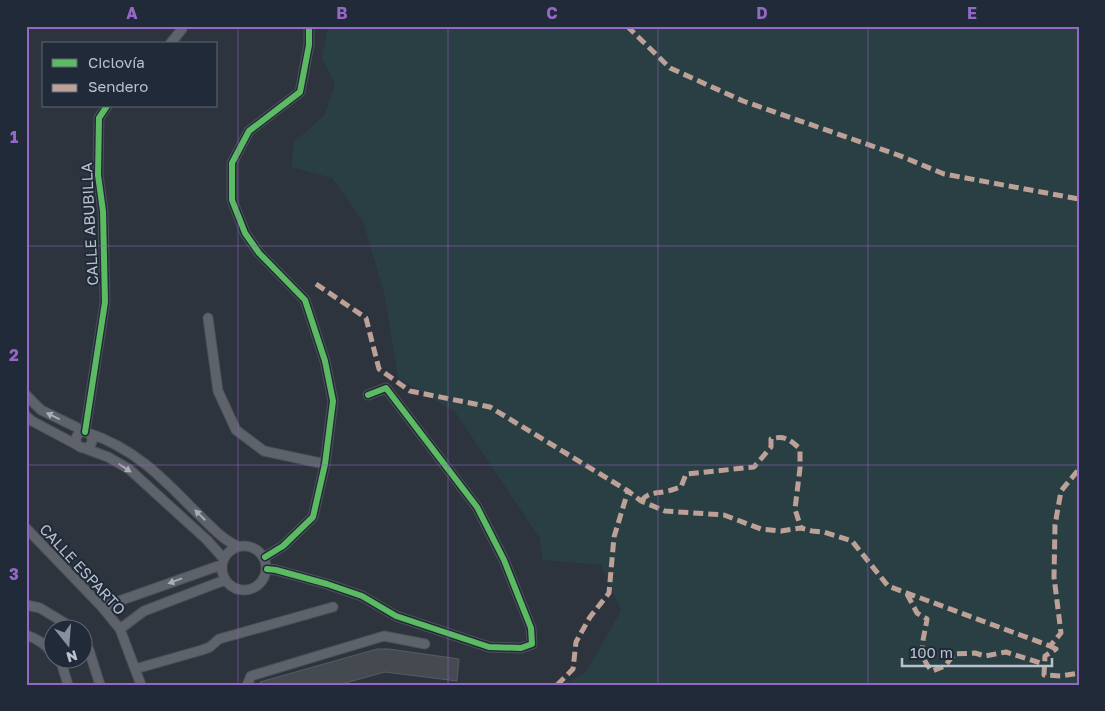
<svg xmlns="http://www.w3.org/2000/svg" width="1105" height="711" font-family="'Golos Text',sans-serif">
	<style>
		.green { fill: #2a3f43 }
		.building { fill: #454a51; stroke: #565c64 }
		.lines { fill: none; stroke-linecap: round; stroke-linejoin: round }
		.minor-casing { stroke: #4c5057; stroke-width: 11 }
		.minor { stroke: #5e626a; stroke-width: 9 }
		.quiet { stroke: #bda197; stroke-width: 5; stroke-dasharray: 10 5; stroke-linecap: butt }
		.cycleway-casing { stroke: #202a38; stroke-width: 9 }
		.cycleway { stroke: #5cba63; stroke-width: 6 }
		.oneway { fill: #a7aeb9 }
		.grid { fill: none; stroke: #9468c5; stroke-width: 1; stroke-opacity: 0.55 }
		.labels { text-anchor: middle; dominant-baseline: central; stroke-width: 4; stroke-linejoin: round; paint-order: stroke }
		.street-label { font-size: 15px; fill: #b9c1cd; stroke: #202a38 }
		.neatline { fill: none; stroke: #9468c5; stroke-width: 2 }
		.grid-label { font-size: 16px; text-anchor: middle; font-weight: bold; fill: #9468c5 }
	</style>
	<rect width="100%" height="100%" fill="#2d343d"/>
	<path class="green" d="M328,26H1079V685H562L586,672L621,611L601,565L543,560L539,537L456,413L398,378L385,296L363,221L332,178L291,167L294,142L325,115L335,84L322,58Z"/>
	<path class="building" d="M377,649H389L459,659L457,681L385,672L338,685H260V682Z"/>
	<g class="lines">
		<defs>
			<path id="minor" d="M170,44L182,29V26
				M208,318L218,391L236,430L264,451L325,464
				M26,395L41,410L76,427L83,432
				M26,416L32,421L79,446
				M85,432L105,302L103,211L98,175L99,118L107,106
				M76 440a8 8 0 1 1 16 0a8 8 0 1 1-16 0Z
				M88,433C132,447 161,476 193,509C207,522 220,538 237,546
				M81,447L108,457L129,469L207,540L224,559
				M26,528L102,607L120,629L141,685
				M222 568a22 22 0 1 1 44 0a22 22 0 1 1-44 0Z
				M265,557L283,546L313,517L325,464L333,401L325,361L305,300L259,253L245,233L232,200V163L249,131L300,92L309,45V26
				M267,569L276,570L327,584L362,596L396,616L489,647L521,648L532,644L531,628L504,560L477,507L386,388L368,395
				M26,605L40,608L68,625L71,628
				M102,607L221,565
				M120,629L144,611L225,580
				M26,635C36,638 47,645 52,653
				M82,642L89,650L100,685
				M57,658L62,665L68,685
				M135,669L202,650L210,647L219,639L333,607
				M247,685L251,676L384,636L425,644"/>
		</defs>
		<use href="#minor" class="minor-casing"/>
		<use href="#minor" class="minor"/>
		<path class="quiet" d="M627,26L670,68L743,101L898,155L944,174L1079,199
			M316,284L366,318L379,369L410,391L490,407L628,491L641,501L665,511L724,515L761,529L781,531L801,528L812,531L824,532L852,541L888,586L1050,646L1061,633L1054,577L1055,525L1061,491L1079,469
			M641,501C649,491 657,494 668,491C673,490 677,488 681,487L686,474L754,467L771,447V439C785,435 790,440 800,449V468L795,509L801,528
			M907,594L917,613L927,619C924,640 916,654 932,671L945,666L954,654L975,653L985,656L1006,652L1044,664
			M1050,646L1056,649L1045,656L1044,675L1061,676L1079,673
			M557,685L573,669L576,642L590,617L609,593L614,537L628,491"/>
		<defs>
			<path id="cycleway" d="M85,432L105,302L103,211L98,175L99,118L107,106
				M265,557L283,546L313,517L325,464L333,401L325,361L305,300L259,253L245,233L232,200V163L249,131L300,92L309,45V26
				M267,569L276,570L327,584L362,596L396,616L489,647L521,648L532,644L531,628L504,560L477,507L386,388L368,395"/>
		</defs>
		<use href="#cycleway" class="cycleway-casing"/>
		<use href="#cycleway" class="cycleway"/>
	</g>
	<defs><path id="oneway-solid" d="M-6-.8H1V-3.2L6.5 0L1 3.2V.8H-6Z" transform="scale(1.25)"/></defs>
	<g class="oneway">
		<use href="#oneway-solid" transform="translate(53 416) rotate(-154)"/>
		<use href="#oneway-solid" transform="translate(125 468) rotate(33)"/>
		<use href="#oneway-solid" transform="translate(200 515) rotate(-135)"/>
		<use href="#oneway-solid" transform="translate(175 581) rotate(160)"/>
	</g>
	<path class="grid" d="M238,26V685M448,26V685M658,26V685M868,26V685M26,246H1079M26,465H1079"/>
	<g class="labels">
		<g class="street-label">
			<text transform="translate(89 224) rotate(-93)">CALLE ABUBILLA</text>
			<text transform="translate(83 569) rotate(47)">CALLE ESPARTO</text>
		</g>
	</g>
	<rect width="1105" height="711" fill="none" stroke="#202a38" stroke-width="55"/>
	<rect x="42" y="42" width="175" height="65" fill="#202a38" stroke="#5d6674"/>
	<rect x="52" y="59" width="25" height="8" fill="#5cba63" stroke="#5d6674"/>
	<text x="88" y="68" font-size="15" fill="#b9c1cd">Ciclovía</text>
	<rect x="52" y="84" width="25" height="8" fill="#bda197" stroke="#5d6674"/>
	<text x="88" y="92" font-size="15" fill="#b9c1cd">Sendero</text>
	<g transform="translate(68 644) rotate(163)"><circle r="24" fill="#202a38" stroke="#5d6674"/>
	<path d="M0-4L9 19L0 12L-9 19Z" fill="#88909b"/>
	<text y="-8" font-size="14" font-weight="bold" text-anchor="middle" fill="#b9c1cd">N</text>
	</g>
	<path d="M902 658v8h150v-8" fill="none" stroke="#b9c1cd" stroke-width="2.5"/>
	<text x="910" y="658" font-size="15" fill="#b9c1cd" stroke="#202a38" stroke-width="4" paint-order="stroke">100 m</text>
	<rect x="28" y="28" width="1050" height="656" class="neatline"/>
	<g class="grid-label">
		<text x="132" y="19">A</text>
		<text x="342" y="19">B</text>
		<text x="552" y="19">C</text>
		<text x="762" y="19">D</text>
		<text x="972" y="19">E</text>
		<text x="14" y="143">1</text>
		<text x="14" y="361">2</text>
		<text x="14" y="580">3</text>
	</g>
</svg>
